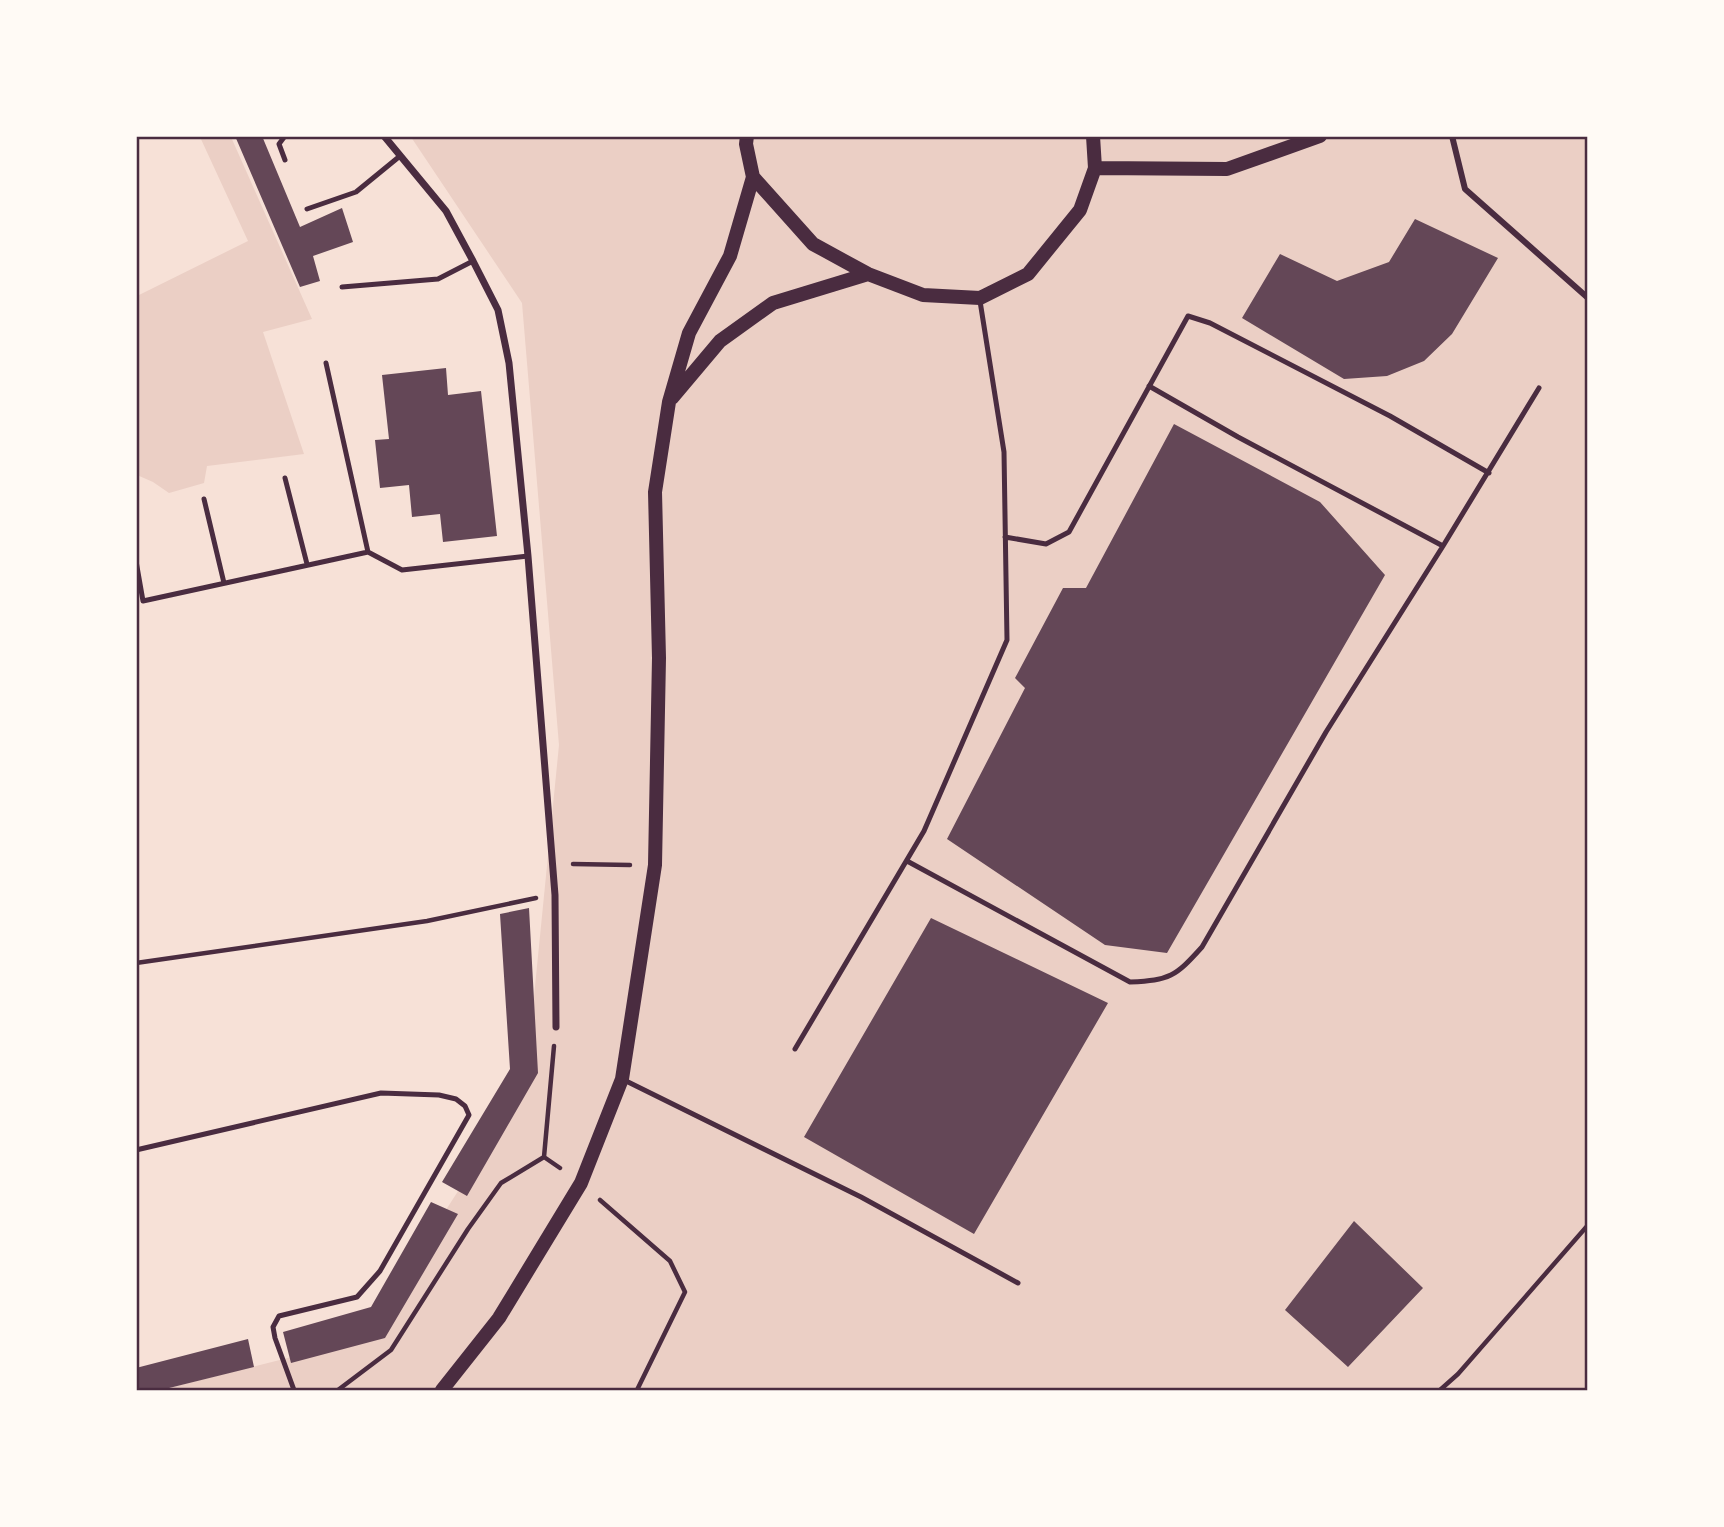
<svg xmlns="http://www.w3.org/2000/svg" width="1724" height="1527" font-family="Figtree,sans-serif">
	<style>
		.green { fill: #ebcfc5 }
		.building { fill: #644757 }
		.lines { fill: none; stroke-linecap: round; stroke-linejoin: round }
		.path { stroke: #4a2c40; stroke-width: 4.5 }
		.service { stroke: #4a2c40; stroke-width: 5 }
		.pedestrian { stroke: #4a2c40; stroke-width: 6 }
		.minor { stroke: #4a2c40; stroke-width: 7 }
		.secondary { stroke: #4a2c40; stroke-width: 14 }
		.neatline { fill: none; stroke: #4a2c40; stroke-width: 2.5 }
	</style>
	<rect width="100%" height="100%" fill="#f7e1d7"/>
	<path class="green" d="M200,137H231L312,319L263,332L304,454L207,466L204,483L169,493L153,482L137,475V296L248,241Z
		M411,137H1587V1390H161L363,1339L525,1087L559,745L522,303Z"/>
	<path class="building" d="M235,136H262L300,227L342,208L353,242L313,256L320,281L300,287Z
		M1415,219L1498,258L1452,334L1424,361L1387,376L1344,379L1242,318L1280,254L1337,281L1389,262Z
		M446,368L448,395L481,391L497,536L443,542L440,514L412,517L409,485L380,488L375,440L389,439L382,375Z
		M1174,424L1320,502L1385,575L1167,953L1105,945L947,839L1025,688L1015,678L1063,588H1086Z
		M529,908L538,1073L467,1196L442,1182L510,1069L500,914Z
		M931,918L1108,1003L974,1234L804,1137Z
		M431,1202L458,1214L385,1338L291,1363L283,1332L371,1307Z
		M1354,1221L1423,1288L1348,1367L1285,1310Z
		M248,1339L254,1367L161,1390H136V1368Z"/>
	<g class="lines">
		<path class="path" d="M573,864L630,865
			M136,963L427,921L536,898
			M554,1046L544,1157L560,1168
			M600,1200L670,1261L685,1292L637,1390
			M338,1390L391,1350L468,1229L501,1183L544,1157
			M1440,1390L1458,1374L1588,1225"/>
		<path class="service" d="M285,136L279,144L285,160
			M307,209L356,192L400,156
			M342,287L438,279L473,261
			M326,363L368,552
			M285,478L307,564
			M204,499L224,583
			M1005,537L1046,544L1069,532L1188,316L1210,323L1390,416L1489,473
			M1443,546L1539,388
			M136,561L143,601L368,552L402,570L528,556
			M907,861L1130,982C1170,980 1175,977 1202,947L1326,732L1443,546L1238,437L1149,386
			M795,1049L924,831L1007,640L1004,452L980,301
			M622,1079L861,1197L1018,1283
			M136,1150L381,1093L439,1095L456,1099L465,1106L469,1115L380,1271L357,1297L279,1316L273,1327L275,1338L294,1390"/>
		<path class="pedestrian" d="M1452,136L1465,189L1588,298"/>
		<path class="minor" d="M384,136L446,211L473,261L498,310L509,363L528,556L555,895L556,1027"/>
		<path class="secondary" d="M747,136L746,144L753,177L813,244L868,274L923,295L980,298L1028,274L1080,210L1095,168L1093,136
			M1095,168L1227,169L1320,136
			M672,398L720,341L773,303L868,274
			M442,1390L499,1318L581,1183L622,1079L655,865L659,658L655,492L669,402L689,333L730,256L753,177"/>
	</g>
	<rect width="1724" height="1527" fill="none" stroke="#fffaf5" stroke-width="276"/>
	<rect x="138" y="138" width="1448" height="1251" class="neatline"/>
</svg>
